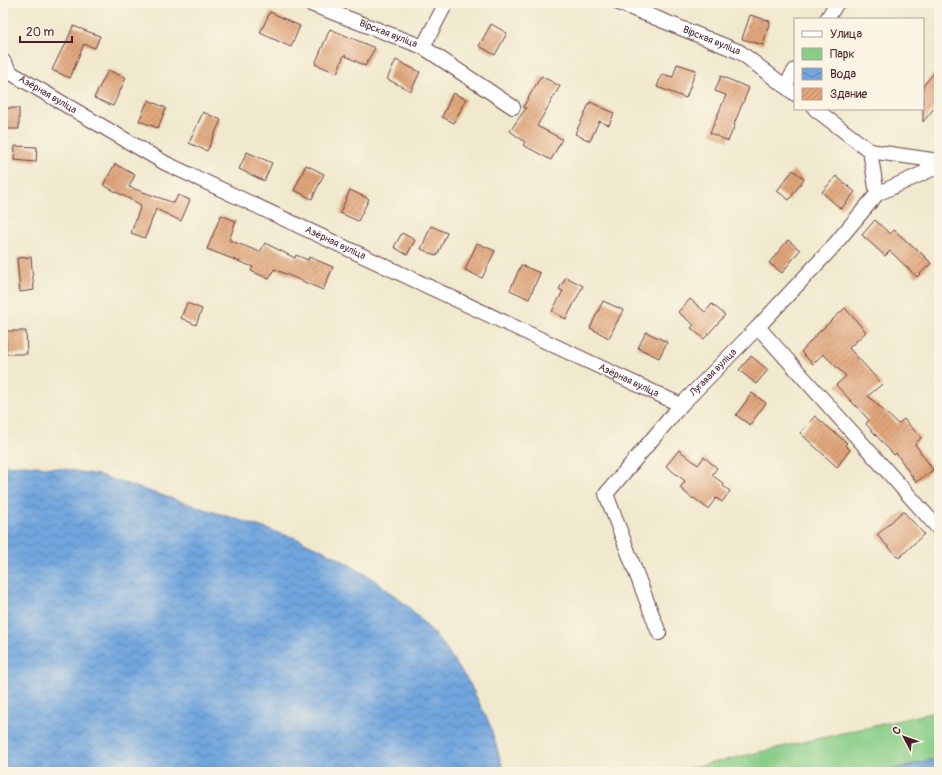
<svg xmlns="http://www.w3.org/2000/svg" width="942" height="775" font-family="Pangolin,sans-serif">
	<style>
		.green { fill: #88ce88; stroke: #69765a }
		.water { fill: url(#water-waves); stroke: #5d6284 }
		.building { fill: url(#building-hatch) }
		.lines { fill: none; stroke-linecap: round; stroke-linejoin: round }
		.minor-casing { stroke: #633d43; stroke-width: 16 }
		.minor { stroke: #fff; stroke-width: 14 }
		.labels { text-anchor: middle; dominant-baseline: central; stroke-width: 3; stroke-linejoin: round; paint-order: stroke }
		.street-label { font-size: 10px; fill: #4a1f2b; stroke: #fcf5e5 }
	</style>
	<defs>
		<pattern id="water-waves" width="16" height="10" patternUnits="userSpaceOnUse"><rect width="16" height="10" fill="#70a5dd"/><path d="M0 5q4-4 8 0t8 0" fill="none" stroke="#5e86b3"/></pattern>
		<pattern id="building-hatch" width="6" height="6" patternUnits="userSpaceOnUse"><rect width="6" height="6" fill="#e0a579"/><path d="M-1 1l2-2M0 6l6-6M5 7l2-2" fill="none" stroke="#b88663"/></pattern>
	</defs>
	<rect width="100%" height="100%" fill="#fcf5e5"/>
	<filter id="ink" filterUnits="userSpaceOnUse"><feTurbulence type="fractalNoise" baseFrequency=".025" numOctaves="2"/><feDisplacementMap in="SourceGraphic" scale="8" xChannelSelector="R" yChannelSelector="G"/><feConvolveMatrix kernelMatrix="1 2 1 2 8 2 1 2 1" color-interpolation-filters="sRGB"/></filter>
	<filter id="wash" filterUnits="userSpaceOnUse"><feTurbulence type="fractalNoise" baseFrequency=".012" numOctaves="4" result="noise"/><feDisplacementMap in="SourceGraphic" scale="16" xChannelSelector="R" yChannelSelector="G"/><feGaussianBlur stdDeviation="0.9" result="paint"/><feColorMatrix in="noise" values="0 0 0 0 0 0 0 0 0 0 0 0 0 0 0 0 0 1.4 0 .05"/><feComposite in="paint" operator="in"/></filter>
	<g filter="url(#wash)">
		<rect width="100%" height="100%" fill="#f0e9cd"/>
		<path class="green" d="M939,711V758L883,772H673Z"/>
		<path class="water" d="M26,465L64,469L99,475L298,539L337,557L376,581L409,607L443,644L470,684L490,725L504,772H3V466Z
			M939,758V772H883Z"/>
		<g id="blocks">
			<path class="building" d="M270,12L300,26L291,47L260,33Z
				M750,15L770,21L763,45L742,39Z
				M491,24L507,33L495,55L479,46Z
				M73,26L100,36L95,48L84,44L70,78L52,70L63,47L64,48Z
				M330,29L375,48L365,66L344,55L337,73L315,64Z
				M396,60L420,72L411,91L387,79Z
				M677,64L696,70L686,98L657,87L662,74L673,77Z
				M939,67V102L923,122V86Z
				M108,70L126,78L113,106L94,98Z
				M541,76L560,86L537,126L562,139L551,160L523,145L525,142L510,131L526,108L523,107Z
				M721,76L749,88L734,124L735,125L728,141L710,133L726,95L715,91Z
				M453,93L466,99L454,123L442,117Z
				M148,100L166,108L158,128L139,121Z
				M590,102L614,113L609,125L599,121L590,141L575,134Z
				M3,108H19V129H3Z
				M203,112L221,120L207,151L189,143Z
				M15,146L37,147L36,162L14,160Z
				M247,152L272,163L264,181L239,169Z
				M115,164L135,175L129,187L174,203L178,195L190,200L181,221L156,209L145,238L131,233L141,205L103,185Z
				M306,165L324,174L312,199L294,190Z
				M793,170L804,179L789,200L777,191Z
				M836,176L855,192L841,209L822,192Z
				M350,190L369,199L358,221L340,213Z
				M221,215L236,221L229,240L260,252L265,243L295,258L296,255L308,260L309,257L333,267L323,290L274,269L269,279L251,271L253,267L207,249Z
				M875,220L890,234L894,230L914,248L915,247L931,263L917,277L890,251L885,256L862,235Z
				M431,226L447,233L437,256L421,249Z
				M402,233L415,240L407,255L394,247Z
				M788,240L800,250L782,273L769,263Z
				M477,243L495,251L482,278L465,270Z
				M31,257L34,290L20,292L17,258Z
				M521,265L540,273L529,299L510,290Z
				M566,277L583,286L566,319L552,311L563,291L559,289Z
				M690,299L705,312L712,304L725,315L704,339L691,328L694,325L678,312Z
				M603,301L623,310L609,338L590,328Z
				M187,303L202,309L196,325L181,318Z
				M845,308L866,332L849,348L882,384L868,396L898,424L904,419L921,438L915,444L933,470L916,482L896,453L894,455L866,424L869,420L836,385L846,376L823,354L813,364L801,352L818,333Z
				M6,331H26L27,354H6Z
				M646,332L667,342L659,358L638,348Z
				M751,356L768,370L756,384L739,370Z
				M752,393L766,403L750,425L736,415Z
				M815,416L847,443L845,445L850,450L837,467L800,433Z
				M679,450L698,465L704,457L717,468L712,475L724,484L723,486L730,491L722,502L716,498L708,509L694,498L693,499L680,488L685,481L666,466Z
				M903,511L924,534L899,558L877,535Z"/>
		</g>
	</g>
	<g filter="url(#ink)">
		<use href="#blocks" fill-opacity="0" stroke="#633d43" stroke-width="1"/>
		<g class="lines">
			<defs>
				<g id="minor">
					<path id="s1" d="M308,3L423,47L446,3"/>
					<path id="s2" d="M619,3L740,52L795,94"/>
					<path d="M827,19L837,3"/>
					<path d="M423,47L513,107"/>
					<path id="s3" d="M3,61L11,73L165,163L681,405"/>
					<path d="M785,86L795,70"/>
					<path d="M815,109L870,151L877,194"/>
					<path d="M870,151L939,161"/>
					<path d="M758,327L939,529"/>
					<path id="s4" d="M659,633L606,494L681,405L758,327L830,250L877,194L939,166"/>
				</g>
			</defs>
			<use href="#minor" class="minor-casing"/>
			<use href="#minor" class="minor"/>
		</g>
	</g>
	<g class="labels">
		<g class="street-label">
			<text stroke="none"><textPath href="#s1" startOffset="86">Вірская вуліца</textPath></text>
			<text stroke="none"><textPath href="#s2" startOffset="100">Вірская вуліца</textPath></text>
			<text stroke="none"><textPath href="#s3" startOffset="57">Азёрная вуліца</textPath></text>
			<text stroke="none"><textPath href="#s3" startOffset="381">Азёрная вуліца</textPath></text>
			<text stroke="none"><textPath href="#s4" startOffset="311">Лугавая вуліца</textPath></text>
			<text stroke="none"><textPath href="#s3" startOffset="705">Азёрная вуліца</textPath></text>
		</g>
	</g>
	<rect width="942" height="775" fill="none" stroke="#fcf5e5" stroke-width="16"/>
	<rect x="794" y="18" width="130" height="92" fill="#fcf5e5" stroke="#b59f9b"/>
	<rect x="802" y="31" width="20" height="6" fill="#ffffff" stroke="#b59f9b"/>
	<text x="830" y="38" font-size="12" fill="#4a1f2b">Улица</text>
	<rect x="802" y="48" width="20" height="12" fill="#88ce88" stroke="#b59f9b"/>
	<text x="830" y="58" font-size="12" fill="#4a1f2b">Парк</text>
	<rect x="802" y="68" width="20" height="12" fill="url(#water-waves)" stroke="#b59f9b"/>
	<text x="830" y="78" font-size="12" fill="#4a1f2b">Вода</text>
	<rect x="802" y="88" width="20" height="12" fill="url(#building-hatch)" stroke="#b59f9b"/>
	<text x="830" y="98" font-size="12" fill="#4a1f2b">Здание</text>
	<g transform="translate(904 737) rotate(311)" stroke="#fcf5e5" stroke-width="3" paint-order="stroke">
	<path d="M0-3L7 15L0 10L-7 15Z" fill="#4a1f2b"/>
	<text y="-6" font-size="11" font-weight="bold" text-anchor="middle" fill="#4a1f2b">С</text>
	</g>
	<path d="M20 36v6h52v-6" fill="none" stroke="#4a1f2b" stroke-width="2"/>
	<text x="26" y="36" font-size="12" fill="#4a1f2b" stroke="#fcf5e5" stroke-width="3" paint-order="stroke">20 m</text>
</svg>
